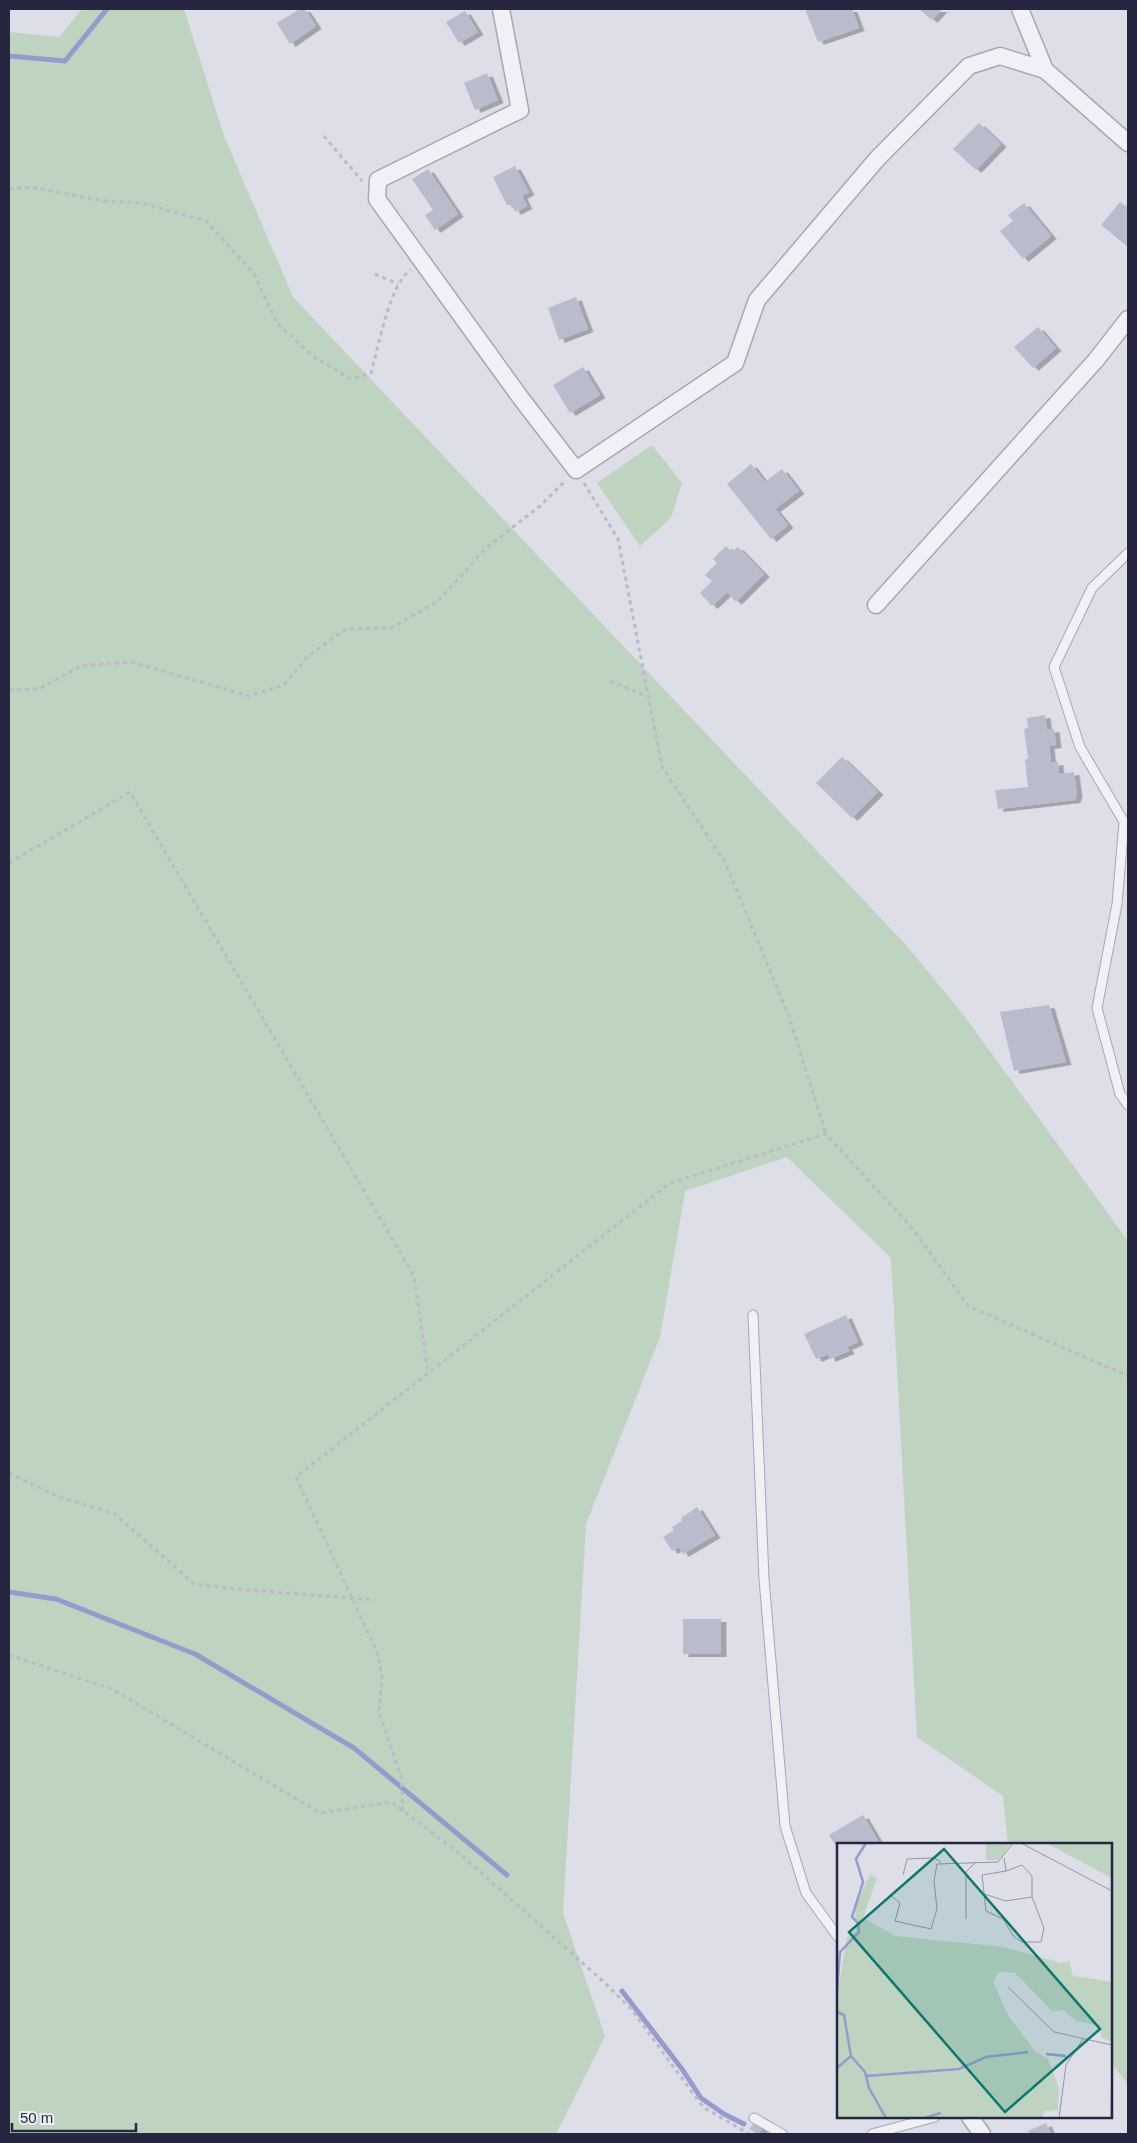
<svg xmlns="http://www.w3.org/2000/svg" width="1137" height="2143" font-family="Helvetica,sans-serif">
	<style>
		.green { fill: #bed3c0 }
		.lines { fill: none; stroke-linecap: round; stroke-linejoin: round }
		.stream { stroke: #959ccc; stroke-width: 5 }
		.building { fill: #babbcc; filter: url(#shadow) }
		.lane-casing { stroke: #a6a7b6; stroke-width: 11 }
		.street-casing { stroke: #a6a7b6; stroke-width: 19 }
		.path { stroke: #bbbbc7; stroke-width: 3; stroke-dasharray: 4 4; stroke-linecap: butt }
		.lane { stroke: #f0f0f6; stroke-width: 9 }
		.street { stroke: #f0f0f6; stroke-width: 16 }
		.inset-river { fill: none; stroke: #959ccc; stroke-width: 2.5 }
		.inset-road { fill: none; stroke: #9494a5; stroke-width: 1 }
		.view { fill: #0f766e; fill-opacity: 0.15; stroke: #0f766e; stroke-width: 2.5 }
		.inset-edge { fill: none; stroke: #262640; stroke-width: 2.5 }
	</style>
	<defs>
		<filter id="shadow"><feDropShadow dx="5.5" dy="3" stdDeviation="0" flood-color="#0004"/></filter>
	</defs>
	<rect width="100%" height="100%" fill="#dddee8"/>
	<path class="green" d="M82,9H184L224,136L293,297L907,946L965,1017L1128,1241V2084L1111,2063V1844H1008L1003,1796L917,1737L891,1258L787,1157L685,1191L660,1337L586,1524L563,1913L605,2036L556,2134H9V32L59,37Z
		M652,445L682,483L671,518L640,546L597,483Z"/>
	<g class="lines">
		<path class="stream" d="M9,56L65,61L107,9
			M9,1592L56,1599L195,1654L354,1748L507,1875
			M622,1991L682,2069L701,2098L724,2114L744,2124"/>
	</g>
	<path class="building" d="M300,9H305L316,26L290,44L277,23Z
		M805,9H852L859,28L818,42Z
		M919,9H942L932,20Z
		M465,11L478,32L459,43L446,22Z
		M487,73L498,100L475,110L464,83Z
		M979,123L1001,144L976,170L953,149Z
		M515,166L529,192L522,196L527,206L515,212L512,205H507L493,177Z
		M428,169L458,214L435,230L425,215L433,210L412,179Z
		M1120,202L1128,208V247L1101,225Z
		M1024,203L1051,236L1023,259L1000,231L1013,221L1008,215Z
		M576,297L588,329L559,340L548,308Z
		M1038,327L1056,348L1033,368L1014,347Z
		M583,367L600,395L570,413L553,385Z
		M751,464L765,482L782,469L799,491L775,509L788,525L771,539L727,484Z
		M726,546L732,552L738,547L764,574L736,602L727,592L712,606L700,593L712,581L705,575L717,563L713,559Z
		M1045,715L1047,730L1054,729L1056,745L1049,746L1051,763L1058,762L1059,774L1074,772L1077,794L1075,800L998,809L995,790L1028,787L1025,760L1028,758L1024,729L1028,728L1027,718Z
		M842,757L878,792L852,818L816,783Z
		M1049,1005L1066,1062L1014,1071L1000,1012Z
		M846,1315L858,1342L847,1347L849,1351L830,1359L828,1354L816,1359L804,1334Z
		M697,1507L715,1535L683,1554L679,1547L672,1551L663,1537L674,1530L672,1527L682,1521L681,1518Z
		M683,1619H721V1654H683Z
		M863,1815L880,1844H838V1850L829,1835Z
		M755,2122L763,2128L758,2134L749,2129Z
		M1046,2123L1051,2134H1030L1028,2131Z"/>
	<g class="lines">
		<defs>
			<path id="lane" d="M1128,553L1092,588L1054,667L1080,747L1124,822L1117,904L1097,1008L1120,1094L1128,1105
				M753,1315L764,1579L785,1826L806,1893L838,1937
				M754,2118L782,2134
				M872,2134L935,2117"/>
			<path id="street" d="M501,9L520,110L378,180L377,199L520,397L576,470L735,363L757,300L877,159L969,66L1000,56L1045,70L1128,143
				M1020,9L1045,70
				M876,605L1096,360L1128,319
				M970,2117L982,2134"/>
		</defs>
		<use href="#lane" class="lane-casing"/>
		<use href="#street" class="street-casing"/>
		<path class="path" d="M324,136L362,181
			M9,189L32,187L103,201L142,203L206,221L254,274L277,323L314,357L351,379L371,373C378,349 390,282 411,270
			M375,274L398,284
			M584,483L618,539L662,767L725,862L788,1014L826,1134
			M610,681L648,697
			M9,690L39,689L81,666L132,662L249,696L284,685L308,656L346,629L391,628L437,602L486,548L540,506L565,481
			M9,863L130,792L414,1276L428,1373
			M9,1473L57,1496L115,1514L194,1584L237,1589L375,1600
			M9,1655L112,1689L320,1813L391,1802L460,1854L604,1982L631,2009L703,2107L749,2134
			M403,1811L401,1776L379,1712L382,1676L377,1652L296,1477L670,1183L826,1134L913,1229L968,1306L1128,1376"/>
		<use href="#lane" class="lane"/>
		<use href="#street" class="street"/>
	</g>
	<g transform="translate(837 1843)">
		<rect width="275" height="275" fill="#dddee8"/>
		<path d="M149,0H174L162,17H149ZM211,0H275V35L213,2ZM33,32L40,35L26,75L58,93L167,104L224,120L232,118L236,133L275,139L274,199L265,194L259,182L239,178L227,167L215,168L178,130L162,129L156,139L172,174L198,208L211,216L222,245L221,267L208,268L204,275H0V153L10,94L19,88L18,63Z" fill="#bed3c0"/>
		<path class="inset-river" d="M0,148L3,109L22,89L21,80L15,74L26,39L19,16L29,0M0,169L7,172L14,213L28,229L32,245L49,275M209,211L229,213M0,225L14,213M29,233L122,226L149,214L191,209M87,275L104,270"/>
		<path class="inset-road" d="M184,0L275,48M167,15L169,28L185,22L195,33V54L207,85L204,99H185L177,94L166,76L149,68L145,32L169,28M66,32L70,16L97,15L104,19M147,51L169,58L195,54M53,52L63,60L58,78L94,86L100,66L97,38L100,21L161,19L176,0M129,76V29L139,19M171,144L217,189L275,202M222,275L229,222L246,196M274,275L275,211"/>
		<path class="view" d="M107,6L263,186L168,269L12,89Z"/>
		<rect width="275" height="275" class="inset-edge"/>
	</g>
	<rect width="1137" height="2143" fill="none" stroke="#262640" stroke-width="20"/>
	<path d="M12 2123v8h124v-8" fill="none" stroke="#262640" stroke-width="2.5"/>
	<text x="20" y="2123" font-size="15" fill="#262640" stroke="#edeef6" stroke-width="4" paint-order="stroke">50 m</text>
</svg>
